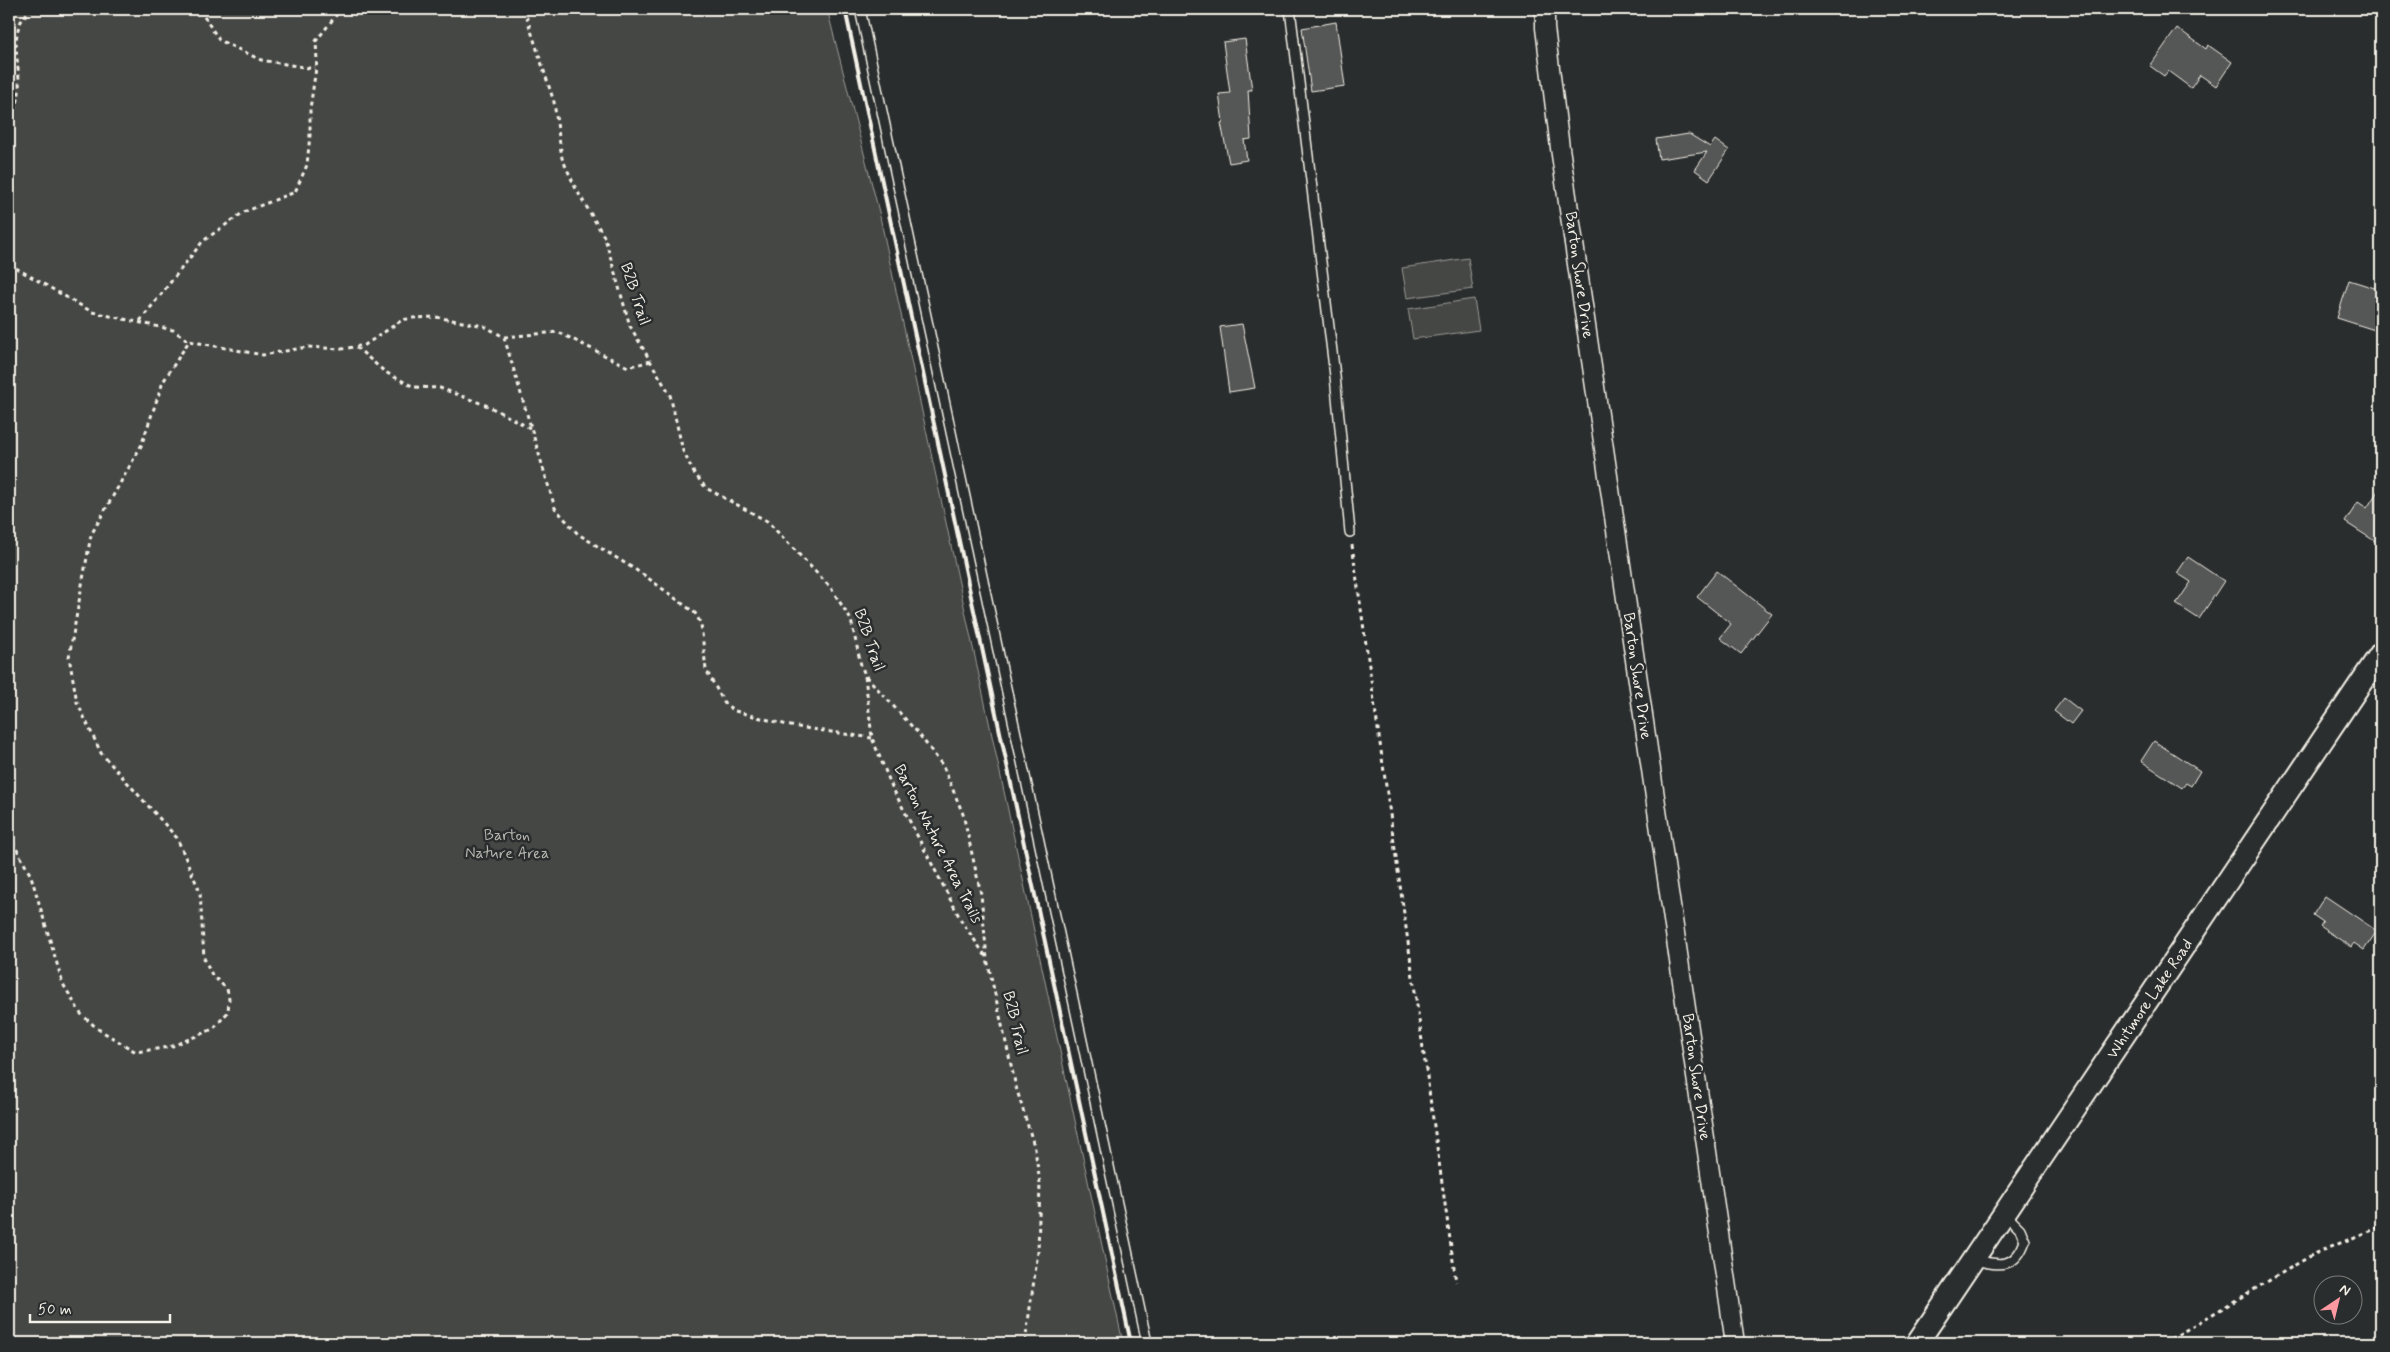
<svg xmlns="http://www.w3.org/2000/svg" width="2390" height="1352" font-family="Mynerve,sans-serif">
	<style>
		.green { fill: #444645; stroke: #9c9c96 }
		.building { fill: #555756; stroke: #f4f1e8 }
		.lines { fill: none; stroke-linecap: round; stroke-linejoin: round }
		.service-casing { stroke: #f4f1e8; stroke-width: 12 }
		.minor-casing { stroke: #f4f1e8; stroke-width: 21 }
		.tertiary-casing { stroke: #f4f1e8; stroke-width: 25 }
		.path { stroke: #f4f1e8; stroke-width: 3; stroke-dasharray: 4 4; stroke-linecap: butt }
		.service { stroke: #2a2d2e; stroke-width: 9 }
		.minor { stroke: #2a2d2e; stroke-width: 18 }
		.tertiary { stroke: #2a2d2e; stroke-width: 21 }
		.rail { stroke: #f4f1e8; stroke-width: 4 }
		.labels { text-anchor: middle; dominant-baseline: central; stroke-width: 5; stroke-linejoin: round; paint-order: stroke }
		.street-label { font-size: 16px; fill: #f4f1e8; stroke: #2a2d2e }
		.park-label { font-size: 16px; fill: #b6b5af; stroke: #2a2d2e }
	</style>
	<rect width="100%" height="100%" fill="#2a2d2e"/>
	<filter id="ink" filterUnits="userSpaceOnUse"><feTurbulence type="fractalNoise" baseFrequency=".02" numOctaves="2"/><feDisplacementMap in="SourceGraphic" scale="10" xChannelSelector="R" yChannelSelector="G"/><feConvolveMatrix kernelMatrix="1 2 1 2 8 2 1 2 1" color-interpolation-filters="sRGB"/></filter>
	<g filter="url(#ink)">
		<path class="green" d="M9,9H827L879,212L1123,1343H9Z
			M1468,258L1473,289L1407,298L1402,268Z
			M1474,299L1479,330L1413,339L1408,309Z"/>
		<path class="building" d="M1336,22L1345,86L1311,91L1302,28Z
			M2177,28L2206,49L2208,45L2232,62L2216,86L2200,75L2191,88L2168,71L2164,76L2150,66Z
			M1245,39L1252,90H1248L1251,139L1244,140L1247,160L1229,163L1221,123L1223,122L1219,94L1230,93L1223,42Z
			M1689,134L1710,147L1715,140L1729,150L1709,180L1695,170L1707,152L1659,159L1656,139Z
			M2349,280L2381,290V332L2337,318Z
			M1242,324L1255,388L1229,392L1220,327Z
			M2381,486V545L2345,522L2358,502L2367,508Z
			M2188,557L2224,581L2199,619L2176,604L2191,582L2177,573Z
			M1717,571L1772,614L1741,654L1720,638L1731,624L1697,597Z
			M2064,698L2081,711L2071,724L2054,711Z
			M2154,741L2200,771L2191,786L2186,783L2182,788L2141,761Z
			M2325,896L2377,931L2364,950L2354,943L2351,947L2320,926L2323,922L2313,915Z"/>
		<g class="lines">
			<defs>
				<path id="service" d="M860,9L1147,1343
					M1290,9L1335,376L1350,532
					M1974,1260C1998,1265 2015,1270 2025,1241L2020,1229L2005,1214"/>
				<path id="minor" d="M1545,9V28L1560,148L1735,1343"/>
				<path id="tertiary" d="M1917,1343L2381,653"/>
			</defs>
			<use href="#service" class="service-casing"/>
			<use href="#minor" class="minor-casing"/>
			<use href="#tertiary" class="tertiary-casing"/>
			<path class="path" d="M203,9V15L219,40L261,60L315,69
				M524,9L554,102L562,158L576,189L605,238L630,326L670,395L683,451L694,473L706,488L767,521L831,588L851,620L861,665L865,675L918,733L943,766L963,814L981,894L987,959L1016,1087L1035,1149L1040,1183L1038,1252L1025,1343
				M9,116C11,113 14,110 16,106C28,78 0,29 33,9
				M9,264L92,312L173,330L189,341
				M140,321L203,241L244,212L295,192L307,165L310,135V109L317,61L316,41L341,9
				M504,337L558,332L628,367L651,361
				M356,347L385,372L414,387L440,388L488,406L530,428
				M1352,545L1456,1282
				M865,676L872,738L892,787L962,922L987,958
				M9,835L31,876L63,984L81,1014L98,1029L136,1052L170,1047L213,1029L228,1012L229,999L227,989L212,975L204,958L200,892L177,838L101,753L77,702L69,657L91,535L141,446L163,382L189,341L263,355L308,347L342,349L365,345L402,320L413,318L436,317L484,326L504,337L555,508L578,534L644,575L695,613L701,624L706,670L725,704L735,711L791,726L872,738
				M2164,1343L2312,1255L2381,1226"/>
			<use href="#service" class="service"/>
			<use href="#minor" class="minor"/>
			<use href="#tertiary" class="tertiary"/>
			<path class="rail" d="M845,9L1131,1343"/>
		</g>
	</g>
	<g class="labels">
		<g class="street-label">
			<text transform="translate(1579 275) rotate(82)">Barton Shore Drive</text>
			<text transform="translate(635 294) rotate(72)">B2B Trail</text>
			<text transform="translate(869 640) rotate(71)">B2B Trail</text>
			<text transform="translate(1637 676) rotate(82)">Barton Shore Drive</text>
			<text transform="translate(938 844) rotate(63)">Barton Nature Area Trails</text>
			<text transform="translate(2150 999) rotate(-56)">Whitmore Lake Road</text>
			<text transform="translate(1015 1023) rotate(77)">B2B Trail</text>
			<text transform="translate(1696 1077) rotate(82)">Barton Shore Drive</text>
		</g>
		<g class="park-label">
			<text x="507" y="835">Barton<tspan x="507" dy="18">Nature Area</tspan></text>
		</g>
	</g>
	<rect width="2390" height="1352" fill="none" stroke="#2a2d2e" stroke-width="30"/>
	<rect x="15" y="15" width="2360" height="1322" fill="none" stroke="#f4f1e8" stroke-width="2" filter="url(#ink)"/>
	<g transform="translate(2338 1300) rotate(35)"><circle r="24" fill="#2a2d2e" stroke="#7b7b78"/>
	<path d="M0-4L9 19L0 12L-9 19Z" fill="#ff9aa2"/>
	<text y="-8" font-size="14" font-weight="bold" text-anchor="middle" fill="#f4f1e8">N</text>
	</g>
	<path d="M30 1314v8h140v-8" fill="none" stroke="#f4f1e8" stroke-width="2.5"/>
	<text x="38" y="1314" font-size="15" fill="#f4f1e8" stroke="#2a2d2e" stroke-width="4" paint-order="stroke">50 m</text>
</svg>
